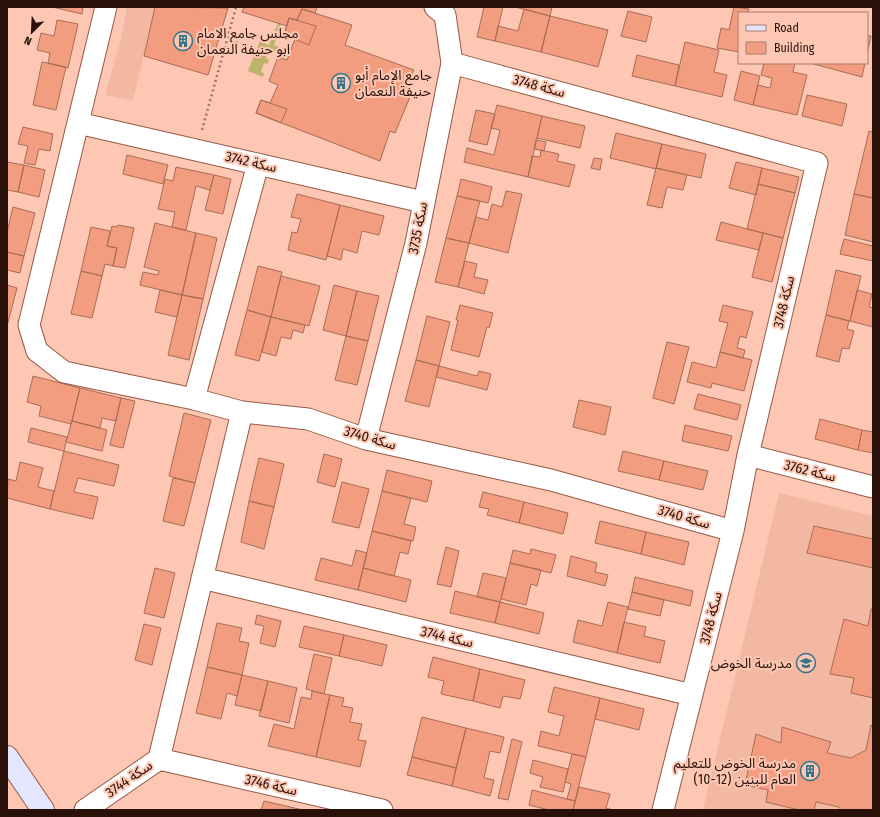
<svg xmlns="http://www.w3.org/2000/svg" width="880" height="817" font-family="'Fira Sans Condensed','Noto Sans Arabic',sans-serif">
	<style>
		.built { fill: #f3b8a2 }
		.green { fill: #beb36b }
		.building { fill: #f29d7f; stroke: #a96c56 }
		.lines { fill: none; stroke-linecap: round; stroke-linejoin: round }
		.street-casing { stroke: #955944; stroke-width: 23 }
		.secondary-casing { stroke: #955944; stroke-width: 24 }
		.path { stroke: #9c7465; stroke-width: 2.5; stroke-dasharray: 2 3; stroke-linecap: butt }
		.street { stroke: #fff; stroke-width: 21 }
		.secondary { stroke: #e4e5fe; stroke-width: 22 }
		.labels { text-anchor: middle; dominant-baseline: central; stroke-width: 4; stroke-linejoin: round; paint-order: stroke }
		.poi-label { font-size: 14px; fill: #291109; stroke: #fdc7b3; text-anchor: start }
		.street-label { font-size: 14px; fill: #291109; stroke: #fdc7b3 }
	</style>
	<rect width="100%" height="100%" fill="#fdc7b3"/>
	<path class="built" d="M127,7H155L133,101L105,95L121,39Z
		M779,493L873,516V810H703Z"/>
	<path class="green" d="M278,23L281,24L274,45L284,49L282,53L270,49L266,58L269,60L267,64L264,63L261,72L264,73L263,77L248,71L260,41L269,45Z"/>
	<path class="building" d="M52,7H83L82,14Z
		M155,7L228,8L208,75L144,56Z
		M244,7H317L315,13L302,9L297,20L289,18L287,26L242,12Z
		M484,7H503L495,41L477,37Z
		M515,7H552L550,16Z
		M734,7L749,9L748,13H739V52L717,48L721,28L729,30Z
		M302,9L352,25L345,45L414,70L403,94L410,97L395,133L390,131L380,161L256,113L261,100L270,103L278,85L269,81L278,57L287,60L295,39L284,35L289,18L297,20Z
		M524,9L550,16L541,52L495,41L498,26L518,31Z
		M628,11L652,17L646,42L621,36Z
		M550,16L608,30L598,67L541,52Z
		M289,18L316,26L309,45L284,35Z
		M57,20L78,24L68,68L48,63L50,53L37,50L41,33L54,36Z
		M867,35L871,36L867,54Z
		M685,42L719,50L714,72L727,75L722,97L675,86Z
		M637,55L679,65L675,86L632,76Z
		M42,62L66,67L56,110L33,105Z
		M764,63H795L793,72L807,75L797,115L753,105L758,85L770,88L772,78L761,75Z
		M810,63H865L862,77Z
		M741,71L760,76L753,105L734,100Z
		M807,95L847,104L842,126L802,116Z
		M261,100L287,109L281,123L256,113Z
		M497,105L542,116L528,177L464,162L467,148L494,155L500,130L491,128Z
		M476,110L495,114L487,145L469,141Z
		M542,116L585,126L580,148L537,138Z
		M23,127L53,134L50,151L39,149L35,165L24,163L28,146L18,144Z
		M869,131L873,132V198L854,194Z
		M616,133L662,144L656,169L610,158Z
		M536,140L546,142L544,151L534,149Z
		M662,144L706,154L701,178L656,168Z
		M541,150L559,154L557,161L575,165L569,187L528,177L532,156L540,157Z
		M127,155L168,165L163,184L123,174Z
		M594,158L602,159L600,170L591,168Z
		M7,162L24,165L18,192L7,190Z
		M736,162L762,168L756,195L729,188Z
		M24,165L45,170L39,197L18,192Z
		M176,167L214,175L210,190L196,186L186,230L172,227L175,212L158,209L165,179L173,181Z
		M656,168L687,175L683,190L667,187L662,208L647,205Z
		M762,168L799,177L795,193L758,184Z
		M214,175L231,179L223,214L205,210Z
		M461,179L492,187L488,203L457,196Z
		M758,184L795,193L783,238L747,229Z
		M506,191L522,194L508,253L469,243L476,217L488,220L492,204L502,207Z
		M297,194L340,205L326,260L288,250L292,232L297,233L301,219L291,217Z
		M854,194L873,198V242L845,235Z
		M457,196L480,201L469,243L446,238Z
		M340,205L384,216L379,235L362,231L357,253L343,249L341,260L327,256Z
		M13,207L35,213L24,256L7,252V232Z
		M721,222L763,233L759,250L716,240Z
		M155,223L196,233L182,295L140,285L143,272L158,275L159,271L144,267Z
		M118,225L134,228L125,268L113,266L117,248L107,246L112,226L117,227Z
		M91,227L110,231L107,246L117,248L113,266L105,264L102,276L81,271Z
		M196,233L217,238L203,299L182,295Z
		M763,233L783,238L772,282L752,277Z
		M446,238L469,243L458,287L435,282Z
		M844,239L873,246V261L840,254Z
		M7,252L24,256L20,273L7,270Z
		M465,261L477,264L474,277L488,280L484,294L458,287Z
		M258,266L282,272L271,317L247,310Z
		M836,270L861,276L850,321L826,315Z
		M81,271L102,276L92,318L71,314Z
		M281,276L320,286L309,326L271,317Z
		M7,285L17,288L7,326Z
		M334,285L357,291L346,336L323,330Z
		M160,290L182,295L177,317L155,312Z
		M857,290L872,294L869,307L873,308V327L850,321Z
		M357,291L379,296L368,341L346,336Z
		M182,295L203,299L189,360L168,355Z
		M460,305L493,313L489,328L487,327L479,357L451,350L458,320H456Z
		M723,305L753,312L746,338L740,336L737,348L745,350L743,358L720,352L728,323L719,321Z
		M247,310L271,317L259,361L235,355Z
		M826,315L849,321L847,329L854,331L849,349L842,348L839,362L816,356Z
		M427,316L450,322L439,366L416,360Z
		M271,317L305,325L303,333L293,330L291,339L281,337L276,356L262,352Z
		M346,336L368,341L357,385L335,380Z
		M667,342L689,347L674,404L653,398Z
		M720,352L752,360L744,391L712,383L711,388L687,382L692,362L716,368Z
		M416,360L439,366L429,407L405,401Z
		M439,366L477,376L479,371L491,374L487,390L436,377Z
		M33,376L80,388L71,424L39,416L41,406L27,402Z
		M80,388L121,398L116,421L102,418L100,428L72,421Z
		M698,394L741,405L737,420L694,409Z
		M121,398L135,401L123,448L110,445Z
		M579,400L611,407L605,435L573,427Z
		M184,413L211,420L195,483L169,476Z
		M820,419L862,430L858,450L815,439Z
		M72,421L107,430L102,451L66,442Z
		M685,425L732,436L728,451L682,441Z
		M31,428L67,437L64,451L28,442Z
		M862,430L873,432V453L858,450Z
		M64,451L119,465L114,486L78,478L74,492L98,497L93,519L50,509Z
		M623,451L664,461L659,480L618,471Z
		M324,454L342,459L335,487L317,482Z
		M259,458L284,464L274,507L249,501Z
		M664,461L708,471L703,490L659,480Z
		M20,462L43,468L38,487L54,491L50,509L7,498L8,479L16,481Z
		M387,470L432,481L427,502L382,491Z
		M173,478L195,483L184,526L163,521Z
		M342,482L369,489L359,528L332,522Z
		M382,491L411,498L404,524L416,527L413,541L372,531Z
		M483,492L524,502L519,523L487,515L489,509L479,507Z
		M249,501L274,507L264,549L241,542Z
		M524,502L568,513L563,534L519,523Z
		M600,521L646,532L641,554L595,543Z
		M814,526L873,539V568L807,553Z
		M372,531L411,541L408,554L400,552L394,576L363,568Z
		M646,532L689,542L684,565L641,554Z
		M446,547L459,551L451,587L437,584Z
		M531,549L556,555L551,573L510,563L513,550L530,554Z
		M356,550L367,553L358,590L315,580L321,558L352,566Z
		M571,556L597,563L595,572L608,575L605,586L567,576Z
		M510,563L541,570L537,586L531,584L526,605L501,599Z
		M155,568L175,573L164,618L144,613Z
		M363,568L411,580L406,602L358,590Z
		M483,573L506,578L500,602L477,597Z
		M635,577L693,591L690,606L632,592Z
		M455,591L500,602L495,623L450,613Z
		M632,592L664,600L660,616L628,609Z
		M500,602L544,613L539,634L495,623Z
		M608,602L628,607L617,653L573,642L578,620L602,626Z
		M871,609H873V698L851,693L854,678L830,674L844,619L868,626Z
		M257,615L281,621L275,647L260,643L264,626L255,624Z
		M624,622L646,627L644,636L665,641L660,663L617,653Z
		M217,623L242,628L239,641L249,643L242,675L207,667Z
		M144,624L161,628L152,665L135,660Z
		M304,626L344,635L339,656L299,647Z
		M344,635L387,645L382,666L339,656Z
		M314,654L332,658L324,694L306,689Z
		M433,657L480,669L473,701L441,694L444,681L428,677Z
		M207,667L242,675L237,696L227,693L221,719L196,713Z
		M480,669L525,680L520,699L503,696L500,708L473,701Z
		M242,675L268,681L261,711L235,705Z
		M268,681L297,688L289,723L259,716Z
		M554,687L600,698L586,757L538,746L541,731L559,736L564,716L548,712Z
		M312,691L330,695L316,757L268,746L274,724L294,729L301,697L311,699Z
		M330,695L344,698L342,706L353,708L350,722L362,724L358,740L366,741L360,767L316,757Z
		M600,698L644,709L639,730L595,719Z
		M422,717L466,728L456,768L412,757Z
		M871,725L873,726V810H841L839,807L816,802L814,810H799L766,802L768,790L745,785L756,734L781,743L782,727L831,742L827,753L851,758L866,750Z
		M466,728L504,737L500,753L490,751L484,778L494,780L490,796L452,786Z
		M512,739L522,742L508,800L498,798Z
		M572,754L586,757L575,801L567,799L571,784L565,782Z
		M412,757L456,768L452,786L407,775Z
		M533,760L568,769L563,792L540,787L543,777L530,773Z
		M579,787L610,794L606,808L613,810H573Z
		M532,790L575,801L573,810H549L529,805Z
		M264,801L303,810H261Z"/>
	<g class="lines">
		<defs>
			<path id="street" d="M106,7L29,325L37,351L64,372L194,399L242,412L308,419L366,439L551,480L733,531
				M452,63L817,163L748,455L733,531L663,810
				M78,123L423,202
				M194,399L258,164
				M366,439L416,243L452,63L445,15L435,7
				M748,455L873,487
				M202,578L692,695
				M159,759L382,810
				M85,810L159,759L242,412"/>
			<path id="secondary" d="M7,757L43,810"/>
		</defs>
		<use href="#street" class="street-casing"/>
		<use href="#secondary" class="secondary-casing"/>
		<path class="path" d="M202,130L236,7"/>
		<use href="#street" class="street"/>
		<use href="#secondary" class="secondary"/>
	</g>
	<defs>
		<symbol id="building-ring" viewBox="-11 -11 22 22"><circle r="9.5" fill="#fdc7b3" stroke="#357589" stroke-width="1.5"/><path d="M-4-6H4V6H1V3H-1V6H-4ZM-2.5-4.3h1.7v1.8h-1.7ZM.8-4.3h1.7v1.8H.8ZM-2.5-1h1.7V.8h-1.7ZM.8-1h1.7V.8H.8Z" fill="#357589"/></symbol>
		<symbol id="school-ring" viewBox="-11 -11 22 22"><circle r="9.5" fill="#fdc7b3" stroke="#357589" stroke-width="1.5"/><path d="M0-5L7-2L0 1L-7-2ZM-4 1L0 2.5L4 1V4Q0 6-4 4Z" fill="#357589"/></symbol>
	</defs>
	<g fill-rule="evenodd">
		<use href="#building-ring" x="172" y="30" width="22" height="22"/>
		<use href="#building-ring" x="330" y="72" width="22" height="22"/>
		<use href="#school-ring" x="795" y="652" width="22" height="22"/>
		<use href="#building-ring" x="799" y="760" width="22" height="22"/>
	</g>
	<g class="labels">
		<g class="poi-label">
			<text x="197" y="33">مجلس جامع الامام<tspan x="197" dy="16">ابو حنيفة النعمان</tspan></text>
			<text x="355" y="75">جامع الإمام أبو<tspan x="355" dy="16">حنيفة النعمان</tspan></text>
			<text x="792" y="663" text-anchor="end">مدرسة الخوض</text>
			<text x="796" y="763" text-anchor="end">مدرسة الخوض للتعليم<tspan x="796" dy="16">العام للبنين (12-10)</tspan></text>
		</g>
		<g class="street-label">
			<text transform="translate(539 86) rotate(15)">سكة 3748</text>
			<text transform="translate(251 162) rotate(13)">سكة 3742</text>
			<text transform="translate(418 228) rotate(-79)">سكة 3735</text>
			<text transform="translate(784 302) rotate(-77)">سكة 3748</text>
			<text transform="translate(370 438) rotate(16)">سكة 3740</text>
			<text transform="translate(810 471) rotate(14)">سكة 3762</text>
			<text transform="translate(684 517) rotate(16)">سكة 3740</text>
			<text transform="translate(711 618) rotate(-76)">سكة 3748</text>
			<text transform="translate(447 637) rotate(13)">سكة 3744</text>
			<text transform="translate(129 779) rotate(-35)">سكة 3744</text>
			<text transform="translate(271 785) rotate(13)">سكة 3746</text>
		</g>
	</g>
	<rect width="880" height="817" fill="none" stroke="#291109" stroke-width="16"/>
	<rect x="738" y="12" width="130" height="52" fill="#fdc7b3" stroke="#a87e6f"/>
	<rect x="746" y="25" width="20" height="6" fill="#e4e5fe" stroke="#a87e6f"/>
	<text x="774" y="32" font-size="12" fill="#291109">Road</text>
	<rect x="746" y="42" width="20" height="12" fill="#f29d7f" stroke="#a87e6f"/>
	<text x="774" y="52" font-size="12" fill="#291109">Building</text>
	<g transform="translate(32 32) rotate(204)" stroke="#fdc7b3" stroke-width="3" paint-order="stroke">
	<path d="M0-3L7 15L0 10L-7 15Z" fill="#291109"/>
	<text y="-6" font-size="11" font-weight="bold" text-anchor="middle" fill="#291109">N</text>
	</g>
</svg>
